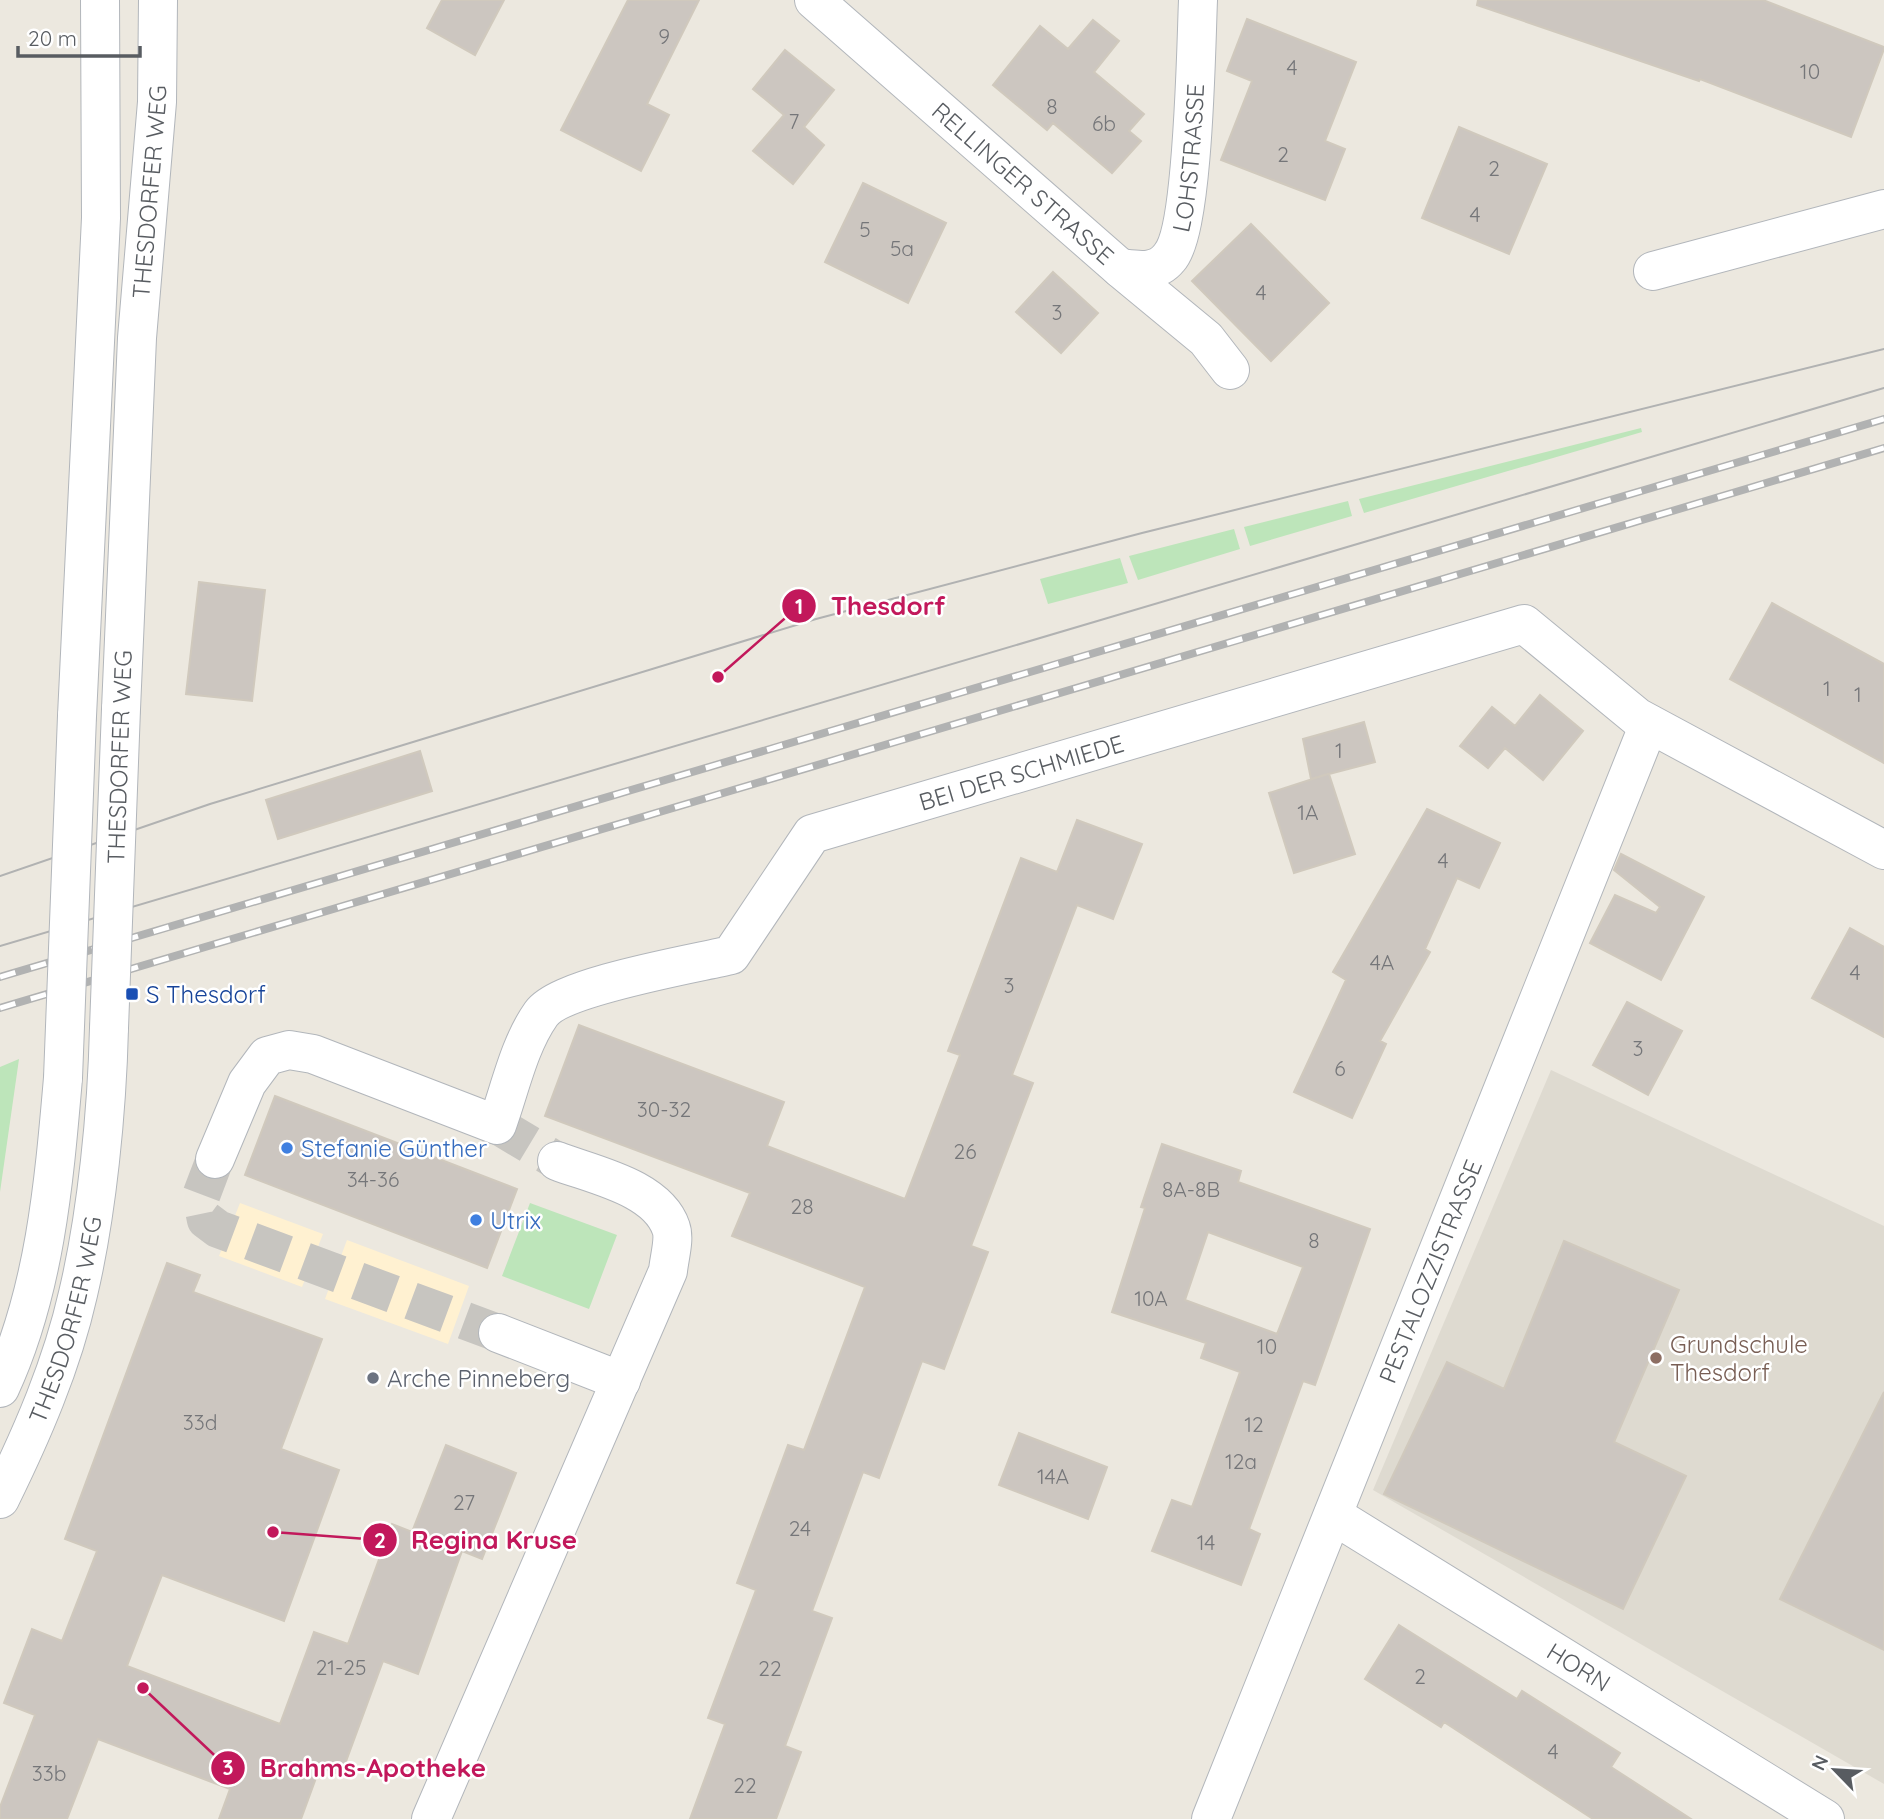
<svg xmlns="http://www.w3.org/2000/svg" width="1884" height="1819" font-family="Quicksand,sans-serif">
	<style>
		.commercial { fill: #fff1d1 }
		.education { fill: #dedad0 }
		.green { fill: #bde5ba }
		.building { fill: #ccc6c0; stroke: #d0c9bd; stroke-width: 2; fill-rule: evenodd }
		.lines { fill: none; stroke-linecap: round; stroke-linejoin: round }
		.minor-tunnel { stroke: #c7c5c0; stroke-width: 38; stroke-dasharray: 38 19; stroke-linecap: butt }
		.minor-casing { stroke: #b2b6bb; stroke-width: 40 }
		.minor { stroke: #fff; stroke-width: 38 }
		.tram { stroke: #b1b2b2; stroke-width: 2 }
		.rail-casing { stroke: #b1b2b2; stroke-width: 8 }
		.rail { stroke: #fff; stroke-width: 5; stroke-dasharray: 16; stroke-linecap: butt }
		.minor-bridge-casing { stroke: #b2b6bb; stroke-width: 40; stroke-linecap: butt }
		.minor-bridge { stroke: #fff; stroke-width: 38 }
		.transit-dot { fill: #1a4fb4; stroke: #fff; stroke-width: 2.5 }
		.shop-dot { fill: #3f7fe0; stroke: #fff; stroke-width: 2.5 }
		.education-dot { fill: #8d6e63; stroke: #fff; stroke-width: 2.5 }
		.worship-dot { fill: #6b7280; stroke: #fff; stroke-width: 2.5 }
		.labels { text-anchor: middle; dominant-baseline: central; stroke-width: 5; stroke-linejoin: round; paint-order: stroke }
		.number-label { font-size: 21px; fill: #757679 }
		.street-label { font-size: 24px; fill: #585c61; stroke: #fff }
		.transit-label { font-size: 24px; fill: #164399; stroke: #fff; text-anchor: start }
		.shop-label { font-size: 24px; fill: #366cbe; stroke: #fff; text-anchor: start }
		.education-label { font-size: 24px; fill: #785e54; stroke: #fff; text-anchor: start }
		.worship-label { font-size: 24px; fill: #5b616d; stroke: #fff; text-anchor: start }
		.leader { fill: none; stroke: #c2185b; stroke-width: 2.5 }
		.callout-dot { fill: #c2185b; stroke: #fff; stroke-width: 2.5 }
		.mark-label { font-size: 21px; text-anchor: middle; font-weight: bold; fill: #fff }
		.callout-label { font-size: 26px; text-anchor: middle; font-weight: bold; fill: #c2185b; stroke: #fff; stroke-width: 5; stroke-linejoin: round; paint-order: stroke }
	</style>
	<rect width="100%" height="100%" fill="#ece8df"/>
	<path class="commercial" d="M240,1203L323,1234L302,1287L219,1256Z
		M347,1240L469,1286L448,1344L325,1299Z"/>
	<path class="education" d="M1551,1070L1884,1226V1784L1373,1490Z"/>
	<path class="green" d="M1641,428L1642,432L1364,513L1359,499Z
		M1348,501L1352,516L1250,546L1244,527Z
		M1234,529L1240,549L1138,580L1129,556Z
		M1120,558L1128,583L1048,604L1040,579Z
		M19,1059L0,1192V1067Z
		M530,1203L617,1235L589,1309L502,1276Z"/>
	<path class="building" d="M442,0H504L475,55L427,28Z
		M628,0H699L647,104L669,115L641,171L561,130Z
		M1478,0H1763L1884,47V49L1851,137L1700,79L1699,81L1477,5Z
		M1247,19L1356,62L1325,141L1345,149L1325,200L1221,160L1252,81L1227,71Z
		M1093,20L1119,41L1094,72L1144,114L1129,131L1141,141L1112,173L1053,123L1047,130L993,85L1040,26L1068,49Z
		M785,50L834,90L804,127L824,145L793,184L753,151L784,115L753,89Z
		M1459,127L1547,164L1509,254L1422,218Z
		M863,183L946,223L908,303L825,262Z
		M1251,224L1329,303L1271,361L1192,281Z
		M1053,272L1098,313L1061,353L1016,312Z
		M199,582L265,590L252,701L186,694Z
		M1772,603L1884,664V763L1730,679Z
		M1540,695L1583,731L1543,780L1505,748L1488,768L1460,746L1492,707L1515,726Z
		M1364,722L1375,762L1329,774L1355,854L1294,873L1269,793L1328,774L1311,779L1303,739Z
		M420,751L432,791L278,839L266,800Z
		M1427,809L1500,843L1479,888L1457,878L1425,949L1430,952L1380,1041L1386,1044L1352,1118L1294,1092L1346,980L1333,972Z
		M1077,820L1142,844L1113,919L1077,905L1012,1075L1033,1083L971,1246L988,1252L944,1369L922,1361L879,1478L863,1472L812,1611L832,1618L785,1746L801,1752L776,1819H690L725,1724L708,1718L756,1590L737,1583L788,1445L804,1450L865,1287L732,1236L750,1193L545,1116L579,1025L784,1102L767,1146L905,1199L960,1055L948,1051L1021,858L1057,872Z
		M1621,854L1704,897L1661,980L1590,943L1615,895L1656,913L1660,907L1614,870Z
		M1850,928L1884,947V1037L1812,998Z
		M1627,1002L1682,1031L1648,1095L1593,1065Z
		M275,1096L517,1189L487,1268L245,1175Z
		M1162,1144L1241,1171L1238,1182L1370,1229L1315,1385L1303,1381L1249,1529L1260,1534L1241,1585L1152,1551L1172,1500L1192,1507L1240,1372L1201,1358L1206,1343L1112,1312L1145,1208L1141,1207ZM1208,1232L1303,1267L1277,1334L1185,1300Z
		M1564,1241L1679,1290L1614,1442L1686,1476L1623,1609L1384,1494L1447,1362L1504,1389Z
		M167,1263L200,1275L193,1292L322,1339L281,1449L339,1470L284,1621L162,1575L127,1666L280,1724L314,1632L348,1644L392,1524L412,1532L446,1445L516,1473L482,1559L462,1551L418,1674L383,1661L341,1775L320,1767L301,1819H219L230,1789L98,1739L67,1819H0V1807L35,1715L4,1703L32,1629L62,1641L97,1551L65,1539Z
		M1884,1392V1650L1780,1599Z
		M1019,1433L1107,1467L1088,1519L999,1485Z
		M1399,1625L1517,1699L1522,1691L1620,1753L1611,1767L1691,1819H1593L1444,1722L1441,1727L1365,1679Z"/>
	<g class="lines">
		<path class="minor-tunnel" d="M497,1125L557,1161
			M215,1159L201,1196L206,1220L218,1229L498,1333"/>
		<defs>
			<g id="minor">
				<path id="s1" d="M814,0L1120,268L1206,339L1230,370"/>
				<path id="s2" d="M1120,268C1138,270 1156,274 1169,258C1194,231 1196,46 1198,0"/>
				<path d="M1653,271L1884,209"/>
				<path id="s3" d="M121,709L137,338L157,102L158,0"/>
				<path d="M77,716L101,218L100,0"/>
				<path id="s4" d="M215,1159L247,1083L267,1056L289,1050L313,1054L497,1125C510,1089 519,1045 541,1014C561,986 693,964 731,955L812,834L1524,624L1637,717L1884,850"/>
				<path d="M498,1333L621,1381"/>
				<path d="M0,1388C45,1291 54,1182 63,1078"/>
				<path id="s5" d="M0,1499C32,1434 62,1365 78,1294C97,1214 107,1111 109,1028"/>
				<path id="s6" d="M1333,1515L1825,1819"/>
				<path d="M431,1819L668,1271C669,1259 675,1239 671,1228C657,1187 593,1175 557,1161"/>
				<path id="s7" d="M1211,1819L1649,724"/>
			</g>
		</defs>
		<use href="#minor" class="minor-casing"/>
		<use href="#minor" class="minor"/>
		<path class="tram" d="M0,876L210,804L816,619L1142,533L1884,349
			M0,946L1884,388"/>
		<defs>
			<path id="rail" d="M0,977L1884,419
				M0,1008L1884,448"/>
		</defs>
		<use href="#rail" class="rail-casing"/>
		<use href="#rail" class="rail"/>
		<defs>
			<path id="minor-bridge" d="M109,1028L121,709
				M63,1078L77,716"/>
		</defs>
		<use href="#minor-bridge" class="minor-bridge-casing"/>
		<use href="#minor-bridge" class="minor-bridge"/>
	</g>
	<rect class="transit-dot" x="125" y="987" width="14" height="14" rx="3.5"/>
	<g class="shop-dot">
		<circle cx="287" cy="1148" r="7"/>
		<circle cx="476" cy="1220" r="7"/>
	</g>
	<circle class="education-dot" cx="1656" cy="1358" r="7"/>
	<circle class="worship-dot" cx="373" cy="1378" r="7"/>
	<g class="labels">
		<g class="number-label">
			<text x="664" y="36">9</text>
			<text x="1292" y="67">4</text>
			<text x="1810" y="71">10</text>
			<text x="1052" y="106">8</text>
			<text x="794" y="121">7</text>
			<text x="1104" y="123">6b</text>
			<text x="1283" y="154">2</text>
			<text x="1494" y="168">2</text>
			<text x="1475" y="214">4</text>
			<text x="865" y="229">5</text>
			<text x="902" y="248">5a</text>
			<text x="1261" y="292">4</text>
			<text x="1057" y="312">3</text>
			<text x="1827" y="688">1</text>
			<text x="1858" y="694">1</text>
			<text x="1339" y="750">1</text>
			<text x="1308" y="812">1A</text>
			<text x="1443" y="860">4</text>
			<text x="1382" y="962">4A</text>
			<text x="1855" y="972">4</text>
			<text x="1009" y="985">3</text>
			<text x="1638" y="1048">3</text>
			<text x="1340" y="1068">6</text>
			<text x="664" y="1109">30-32</text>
			<text x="965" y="1151">26</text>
			<text x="373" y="1179">34-36</text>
			<text x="1191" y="1189">8A-8B</text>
			<text x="802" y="1206">28</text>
			<text x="1314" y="1240">8</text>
			<text x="1151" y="1298">10A</text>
			<text x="1267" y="1346">10</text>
			<text x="200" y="1422">33d</text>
			<text x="1254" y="1424">12</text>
			<text x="1241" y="1461">12a</text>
			<text x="1053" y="1476">14A</text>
			<text x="464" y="1502">27</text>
			<text x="800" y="1528">24</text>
			<text x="1206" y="1542">14</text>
			<text x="341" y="1667">21-25</text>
			<text x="770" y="1668">22</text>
			<text x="1420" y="1676">2</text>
			<text x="1553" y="1751">4</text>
			<text x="49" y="1773">33b</text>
			<text x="745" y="1785">22</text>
		</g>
		<g class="street-label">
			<text stroke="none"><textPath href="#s2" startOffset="156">LOHSTRASSE</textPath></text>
			<text stroke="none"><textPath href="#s1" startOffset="278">RELLINGER STRASSE</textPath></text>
			<text stroke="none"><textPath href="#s3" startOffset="518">THESDORFER WEG</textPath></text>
			<text transform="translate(119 757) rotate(-88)">THESDORFER WEG</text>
			<text stroke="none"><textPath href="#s4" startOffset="1045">BEI DER SCHMIEDE</textPath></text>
			<text stroke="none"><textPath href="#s7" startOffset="590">PESTALOZZISTRASSE</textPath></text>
			<text stroke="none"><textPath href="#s5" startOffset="192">THESDORFER WEG</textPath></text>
			<text stroke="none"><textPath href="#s6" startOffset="289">HORN</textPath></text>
		</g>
		<g class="transit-label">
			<text x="146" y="994">S Thesdorf</text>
		</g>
		<g class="shop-label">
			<text x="301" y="1148">Stefanie Günther</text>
			<text x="490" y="1220">Utrix</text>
		</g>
		<g class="education-label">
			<text x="1670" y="1344">Grundschule<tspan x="1670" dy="28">Thesdorf</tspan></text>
		</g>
		<g class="worship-label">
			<text x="387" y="1378">Arche Pinneberg</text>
		</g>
	</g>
	<path class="leader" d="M718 677L799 606M273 1532L380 1540M143 1688L228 1768"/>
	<g class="callout-dot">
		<circle cx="718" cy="677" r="7"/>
		<circle cx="273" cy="1532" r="7"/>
		<circle cx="143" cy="1688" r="7"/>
		<circle cx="799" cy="606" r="18"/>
		<circle cx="380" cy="1540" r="18"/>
		<circle cx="228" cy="1768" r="18"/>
	</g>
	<g class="mark-label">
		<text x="799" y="614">1</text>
		<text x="380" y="1548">2</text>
		<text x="228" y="1775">3</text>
	</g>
	<g class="callout-label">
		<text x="888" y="615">Thesdorf</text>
		<text x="494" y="1549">Regina Kruse</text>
		<text x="373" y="1777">Brahms-Apotheke</text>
	</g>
	<g transform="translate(1835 1770) rotate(295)" stroke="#ffffff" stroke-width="5" paint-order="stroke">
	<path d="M0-5L12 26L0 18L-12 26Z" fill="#585c61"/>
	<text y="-10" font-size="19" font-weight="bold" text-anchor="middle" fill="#585c61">N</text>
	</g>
	<path d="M18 46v10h122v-10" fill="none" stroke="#585c61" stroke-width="3.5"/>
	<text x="28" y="46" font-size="21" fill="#585c61" stroke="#ffffff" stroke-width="5" paint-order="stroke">20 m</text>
</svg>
